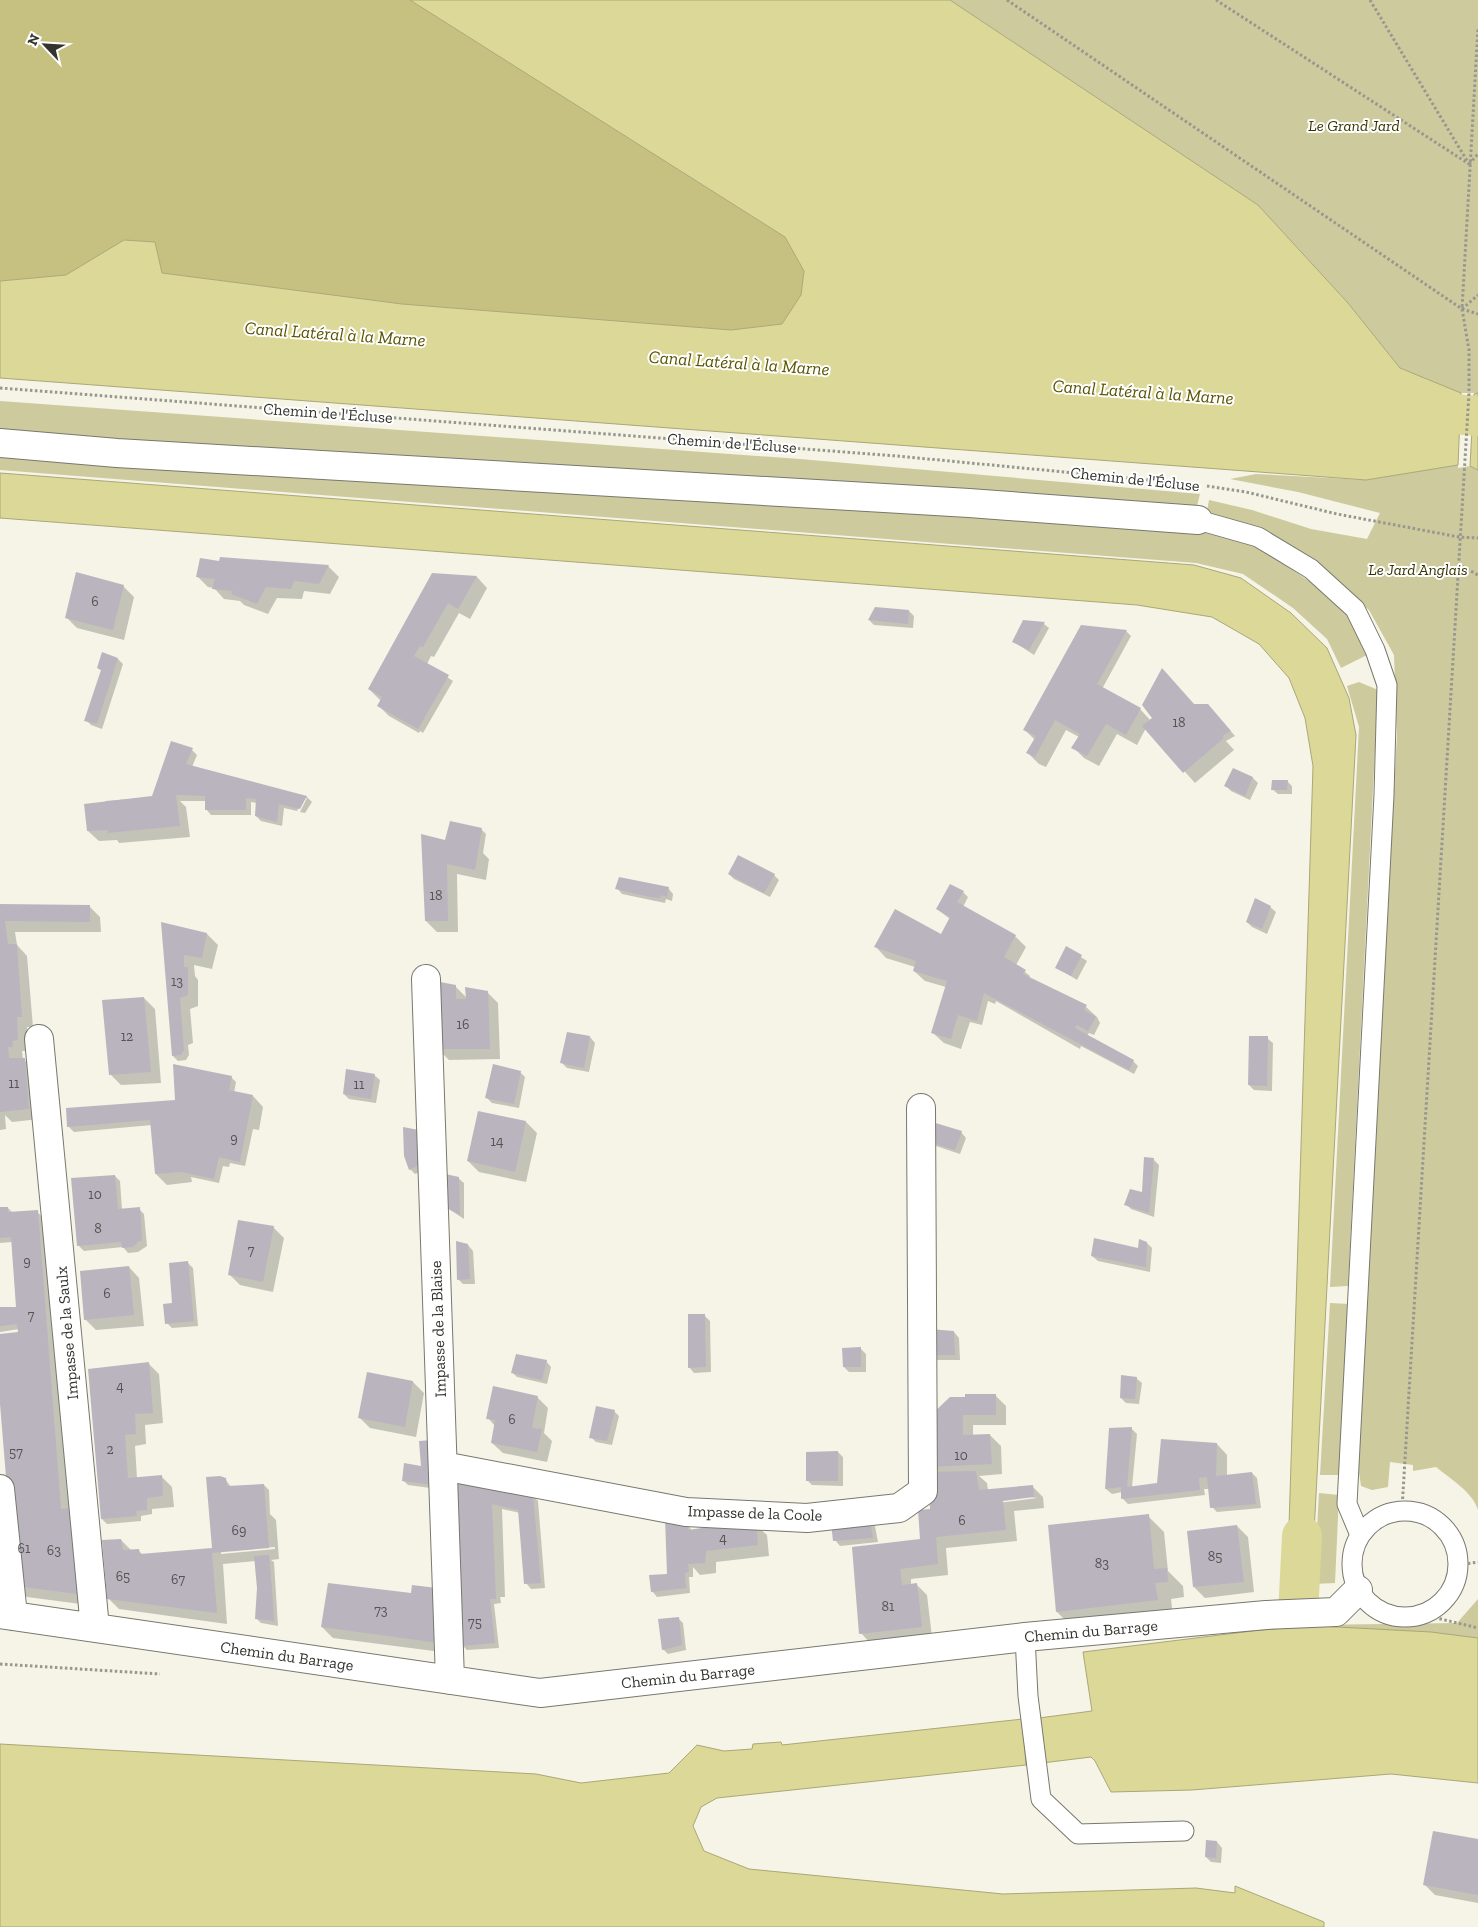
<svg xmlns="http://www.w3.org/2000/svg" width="1478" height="1927" font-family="'Zilla Slab',serif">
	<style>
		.green { fill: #cdca9e }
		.forest { fill: #c6c181 }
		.water { fill: #dcd897; stroke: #aaa778 }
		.shadow { fill: #0003; fill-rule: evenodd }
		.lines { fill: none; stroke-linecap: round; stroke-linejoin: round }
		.canal { stroke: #dcd897; stroke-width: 40 }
		.building { fill: #bab4bf }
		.service-casing { stroke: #79786d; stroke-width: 21 }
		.minor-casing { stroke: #79786d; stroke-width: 30 }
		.path { stroke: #97978e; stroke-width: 3; stroke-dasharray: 2.5 2.5; stroke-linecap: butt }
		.service { stroke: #fff; stroke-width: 19 }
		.minor { stroke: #fff; stroke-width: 28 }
		.labels { text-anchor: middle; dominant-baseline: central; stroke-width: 4; stroke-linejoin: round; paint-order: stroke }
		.number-label { font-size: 14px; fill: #565453 }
		.park-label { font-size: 16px; font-style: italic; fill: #373300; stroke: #fff }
		.street-label { font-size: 16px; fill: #34342f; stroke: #fff }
		.water-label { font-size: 18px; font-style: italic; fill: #595301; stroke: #fff }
	</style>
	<rect width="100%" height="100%" fill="#f5f4e7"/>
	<path class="green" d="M950,0H1478V393H1461L1400,368L1348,303L1258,205Z
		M0,401L800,459L1200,494L1196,510L0,437Z
		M0,446L1205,530L1254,544L1344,605L1371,653L1341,668L1327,639L1293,608L1243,574L1196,563L0,470Z
		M1458,465V468L1470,466L1478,470V1510C1473,1492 1449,1478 1436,1467L1413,1471V1465L1390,1462L1388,1487L1372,1490L1361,1486L1357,1458L1397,735L1394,655L1369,610L1328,576L1206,517L1209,500L1252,510L1311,529L1367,539L1380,513L1298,492L1230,479L1256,474L1366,480Z
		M1359,682L1378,690L1348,1286L1330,1287L1359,727L1347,686Z
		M1330,1303L1349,1304L1341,1475H1320Z
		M1319,1493L1339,1495L1335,1583L1314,1584Z
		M1478,1599V1668L1311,1625L1457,1623Z"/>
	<path class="forest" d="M0,0H410L785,237L804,271L801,295L782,324L731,330L402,304L162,273L155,242L124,240L66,275L0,281Z"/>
	<path class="water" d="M410,0H950L1258,205L1348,303L1400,368L1461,393L1458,465L1366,480L0,378V281L66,275L124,240L155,242L162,273L402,304L731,330L782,324L801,295L804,271L785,237Z
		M1478,393V470L1470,466L1474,394Z
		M0,473L1194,565L1241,578L1291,613L1327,648L1349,698L1356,735L1311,1590H1287L1313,766L1305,718L1289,678L1259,644L1212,617L1137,605L0,518Z
		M1319,1626L1431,1632L1478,1638V1783L1391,1774L1192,1790L1111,1792L1095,1761L1091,1757L1042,1763L1039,1718L1092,1711L1083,1652L1260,1630Z
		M1023,1719L1026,1765L717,1798L701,1807L693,1826L704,1851L749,1869L1003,1894L1196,1888L1235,1893V1886L1324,1922V1927H0V1744L536,1774L581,1783L669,1773L697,1745L724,1751L752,1749L753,1744L781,1742L782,1745Z"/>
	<path class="shadow" d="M221,558L328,566L339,577L330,594L304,591L302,599L277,598L268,614L244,605L240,601L224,599L214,588L208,587L197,576L220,562Z
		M433,574L477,577L487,588L470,619L459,613L434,657L431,656L427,664L453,681L423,733L420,731L419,733L389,716L379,706L381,701L369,689Z
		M123,586L134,597L124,640L77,628L66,617Z
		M909,611L914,616L913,628L874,625L869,620Z
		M1024,621L1044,624L1049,628L1034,655L1014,642Z
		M1082,627L1126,631L1131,636L1102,689L1140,709L1151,721L1195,706L1213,711L1235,736L1226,741L1234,750L1195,783L1146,728L1137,745L1117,734L1099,766L1084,758L1073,747L1079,737L1066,730L1046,767L1039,764L1028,753L1035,740L1025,730Z
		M118,659L123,664L102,729L91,725L86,720L102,671L98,668Z
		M192,750L197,755L192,767L307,797L312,802L305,813L300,812L307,798H304L297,811L284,808L282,826L261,821L256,816L257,803L251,802V815H211L206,809V801H180L186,807L190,837L119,843L117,840L99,841L88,831L106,804L105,801L155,797Z
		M1233,770L1253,778L1258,783L1250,800L1231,791L1226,786Z
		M1287,781L1292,786V794H1278L1272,789Z
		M481,829L486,834L483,853L489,859L486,880L457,874L458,932H437L426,921L446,841Z
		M729,874L774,875L779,880L770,897L734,879Z
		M617,888H668L673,894L672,901L666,899L665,903L622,894Z
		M963,892L968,897L963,907L1015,936L1026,947L1016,965L1030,976L1029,978L1086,1007L1097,1017L1100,1023L1094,1035L1089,1033L1087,1036L1133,1061L1138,1066L1134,1074L1081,1046L1080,1049L996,1001L995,1004L988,1001L982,1025L970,1022L961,1049L944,1043L933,1033L946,987L925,981L914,971L915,967L886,958L876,947L941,935L950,919L937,909Z
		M0,905L89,906L100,917L101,932H15L17,945L27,956L33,1027H27L28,1051H22L23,1059L35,1070L40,1119L12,1122L5,1115L6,1129L0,1130Z
		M1270,907L1276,912L1267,934L1252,927L1247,922Z
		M162,924L207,934L218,945L212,969L194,965L195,976L198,980V1006L190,1009L193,1043L188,1045L189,1055L186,1060L178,1061L173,1056Z
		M1067,948L1087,961L1077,980L1056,967Z
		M455,986L467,998L487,992L498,1003L500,1059L449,1060L438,1049Z
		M144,998L155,1009L161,1083L121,1085L110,1074Z
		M590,1037L595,1043L589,1072L567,1068L562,1063Z
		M1267,1038L1273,1043L1272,1091L1254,1090L1249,1085Z
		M520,1072L525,1077L519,1108L492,1103L487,1098Z
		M374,1075L380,1080L376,1103L349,1099L344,1094Z
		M231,1077L236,1082L234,1093L253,1096L263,1107L259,1130L253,1129L245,1166L230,1163L229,1167L223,1166L219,1183L191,1177L192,1182L167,1185L156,1174L152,1125L74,1132L69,1127L67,1109L177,1101Z
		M479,1112L526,1122L537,1133L526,1182L479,1172L468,1161Z
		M961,1132L966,1138L960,1154L936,1146L930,1141Z
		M428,1138L429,1168L415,1174L410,1169Z
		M1154,1160L1159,1165L1154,1217L1131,1209L1126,1204L1143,1194Z
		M115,1176L120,1181L122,1210L139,1209L144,1214L147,1246L138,1252L128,1253L123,1247L84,1251L79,1246Z
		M458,1178L464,1183V1219L443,1205Z
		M8,1208L13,1213L37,1212L48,1222L88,1605L27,1597L16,1586L0,1392V1335L19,1333V1329L0,1332V1308L17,1310L12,1242L0,1243V1209Z
		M273,1227L284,1238L273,1292L240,1285L229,1274Z
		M1147,1243L1152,1248L1150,1272L1098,1261L1092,1256L1140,1250Z
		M468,1245L473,1251L475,1284H463L458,1279Z
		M188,1263L193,1268L198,1326L172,1328L167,1323Z
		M129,1267L139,1278L144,1326L96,1330L85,1319Z
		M705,1316L710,1321L711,1372L694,1373L689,1367Z
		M954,1332L959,1338L960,1360H936L931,1355Z
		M861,1349L866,1354V1372H849L844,1367Z
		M546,1361L551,1367L547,1384L517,1377L512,1372Z
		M148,1363L159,1374L163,1423L145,1425L146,1444L135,1446L137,1478L161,1476L172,1487L174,1507L152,1509V1514L141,1516V1521L107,1524L102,1519L100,1501Z
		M368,1373L413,1382L424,1393L416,1437L370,1428L359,1417Z
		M1136,1378L1142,1383L1139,1404L1126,1403L1121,1398Z
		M995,1395L1006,1406V1425H973V1436L990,1435L1001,1446L1002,1474L979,1476L987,1483L988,1490L1032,1486L1043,1497L1044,1508L1014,1511L1017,1541L946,1548L948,1575L911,1579V1585H917L927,1595L932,1637L871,1644L861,1633L854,1548L921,1540L931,1510V1416ZM1031,1497L1037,1498L997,1503V1500Z
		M537,1397L548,1408L544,1433L552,1441L547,1462L503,1453L492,1443L495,1426L488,1418Z
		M614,1411L619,1416L612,1445L596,1442L591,1437Z
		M1132,1429L1137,1434L1132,1487L1158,1484L1217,1444L1227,1455V1476L1252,1473L1257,1478L1261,1508L1217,1512L1212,1507L1209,1489H1204L1205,1495L1128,1504L1123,1499L1122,1492L1112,1494L1106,1489L1110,1430Z
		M838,1452L843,1457V1486L812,1485L807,1480Z
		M405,1465L438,1489L408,1485L403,1480Z
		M225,1479L231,1487L264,1485L269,1490L270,1514L276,1520L279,1559L271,1560L274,1562L278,1626L261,1623L256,1618L259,1588L256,1561L223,1564L227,1624L119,1609L108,1598L121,1540L132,1551H139L143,1555L213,1549ZM275,1547V1549L221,1554V1551Z
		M452,1483L533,1496L538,1501L545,1588L531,1589L526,1583L520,1513L502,1509L505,1597H500L501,1603L494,1604L499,1648L467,1650L462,1645Z
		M1148,1516L1164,1532L1168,1571L1183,1586L1184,1597L1171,1599L1173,1616L1073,1628L1057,1612Z
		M870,1521L875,1526L878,1542L840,1546L835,1540Z
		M687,1523L692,1531L756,1525L767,1535L769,1556L716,1562V1573L700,1575L693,1567V1577H689L690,1593L657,1597L652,1591L668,1575Z
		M1237,1526L1248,1537L1254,1592L1205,1598L1194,1587Z
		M412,1594L449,1653L333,1638L322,1627Z
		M678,1618L683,1623L686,1650L668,1654L663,1649Z
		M1478,1840V1903L1435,1895L1424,1884Z
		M1217,1842L1222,1848L1221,1863L1211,1862L1206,1857Z"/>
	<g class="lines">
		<path class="canal" d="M1405,410L1478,416
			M1296,1655L1302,1536"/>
	</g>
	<path class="building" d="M220,557L246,559L329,565L319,584L294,581L291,589L266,587L257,604L231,594L233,591L212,589L215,579L196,577L200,558L219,561Z
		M76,572L124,585L113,630L65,618Z
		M432,573L477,576L458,609L448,603L423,647L420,646L414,656L449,675L418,729L377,706L382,697L368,689Z
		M875,607L909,610L908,624L868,620Z
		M1023,620L1045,622L1029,650L1012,642Z
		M1081,625L1127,630L1097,684L1141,708L1126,735L1106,724L1087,756L1071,748L1080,734L1055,720L1035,757L1026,753L1036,736L1023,730Z
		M102,652L118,658L97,724L84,721L101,670L97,668Z
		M1162,668L1194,704H1208L1231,731L1222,736L1224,738L1183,773L1142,726L1152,718L1142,705Z
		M171,741L193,748L186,764L307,796L300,809L279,804L277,822L255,816L256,799L246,798V810H205V796L176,795L180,826L107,833L108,830L87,831L84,804L152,796Z
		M1233,768L1253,777L1245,796L1224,786Z
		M1272,780H1288L1287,790H1271Z
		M450,821L482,828L475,870L447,864L448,921H425L421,834L445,840Z
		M738,855L775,874L764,893L728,874Z
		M619,877L669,887L667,897L661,895L660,898L650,897L615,889Z
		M950,884L964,891L957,902L1016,935L1004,957L1026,970L1023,974L1087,1005L1084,1010L1096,1017L1088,1031L1077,1025L1075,1028L1134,1060L1129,1070L984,993L977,1021L958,1015L951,1039L931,1033L947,981L913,971L916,961L874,947L895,909L941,934L950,917L936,909Z
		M1255,898L1271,906L1262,929L1246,922Z
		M0,904L90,905V922L5,921L8,944H17L22,1017H17L18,1040L12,1041L13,1047H8L9,1058H25L29,1109L0,1112Z
		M161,922L207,933L202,958L184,955V967H188V995L180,998L184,1050L181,1055L172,1056Z
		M1066,946L1082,955L1071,976L1055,968Z
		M435,981L456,985V999H466L465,987L488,991L490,1049H437Z
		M144,997L151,1072L109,1075L102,1000Z
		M567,1032L590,1036L584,1068L560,1063Z
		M1249,1036H1268L1267,1086L1248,1085Z
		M173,1064L232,1076L229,1090L253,1095L240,1162L219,1157L214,1179L181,1172L155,1174L150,1120L67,1127L66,1108L175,1100Z
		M493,1064L521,1071L514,1104L485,1098Z
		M346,1069L375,1074L371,1099L343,1094Z
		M478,1111L526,1121L515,1172L467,1161Z
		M929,1121L962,1131L955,1150L929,1142Z
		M403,1127L424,1131V1163L409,1170L404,1156Z
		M1144,1157L1154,1158L1149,1213L1124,1205L1130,1189L1142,1192Z
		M441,1173L459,1177L460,1215L441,1205Z
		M115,1175L118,1209L140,1207L142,1241H139L133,1247L122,1248L121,1242L77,1246L71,1178Z
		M0,1207H8V1212L38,1210L61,1509L69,1508L77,1594L15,1586L0,1404V1334L18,1332L17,1324L0,1326V1307H16L11,1237L0,1238Z
		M238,1220L274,1226L263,1282L228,1275Z
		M1094,1238L1138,1248L1139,1239L1147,1242L1146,1267L1091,1256Z
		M456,1241L468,1244L470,1279L457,1280Z
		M188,1261L194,1321L165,1324L163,1304L172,1303L169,1263Z
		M129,1266L134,1315L84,1320L80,1271Z
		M688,1314H705L706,1367L688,1368Z
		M929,1329L954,1331L955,1355H930Z
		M861,1347V1367H843L842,1348Z
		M516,1354L547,1360L542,1380L511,1373Z
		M149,1362L153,1413L135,1414L136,1434L125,1435L128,1478L162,1475L163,1496L147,1498V1510L136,1511L137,1516L101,1519L88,1369Z
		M367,1372L413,1381L405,1427L358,1418Z
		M1121,1375L1137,1377L1135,1399L1120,1398Z
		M493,1386L538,1396L532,1428L542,1429L537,1452L491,1443L495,1420L486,1419Z
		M965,1394H996V1415H963V1435L990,1434L992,1464L930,1467V1416L950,1397H965Z
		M596,1406L615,1410L607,1441L589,1438Z
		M1132,1427L1127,1487L1157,1483L1161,1439L1217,1443L1216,1476L1252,1472L1256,1504L1210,1508L1207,1477L1199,1478L1200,1490L1121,1499V1487L1105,1489L1109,1428Z
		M432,1440L434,1485L402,1481L404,1463L421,1466L419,1441Z
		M838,1451V1481H806V1452Z
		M976,1471L979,1490L1033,1485L1034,1497L1003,1501L1006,1530L936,1537L938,1564L900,1569L902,1585L917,1583L922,1627L859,1634L852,1547L920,1539L918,1510L930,1509L929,1472Z
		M220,1476L226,1478L227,1486L264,1484L269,1548L212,1553L217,1613L107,1599L102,1540L121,1539L123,1550L139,1549L140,1554L212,1548L206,1477Z
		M451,1481L533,1495L541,1583L524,1584L518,1510L492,1504L496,1599H490L495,1643L460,1646Z
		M1149,1514L1154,1569L1167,1568L1168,1582L1155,1583L1158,1600L1056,1612L1048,1525Z
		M665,1518L687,1522L688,1530L736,1523H756L758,1545L706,1551L705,1563L688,1564L689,1572L685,1573L686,1588L651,1592L649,1575L667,1574Z
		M870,1520L873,1538L833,1541L831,1523Z
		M1237,1525L1244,1582L1193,1587L1187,1531Z
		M269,1555L272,1589L274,1621L255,1619L257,1588L254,1556Z
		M328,1583L411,1593L412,1585L437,1588L439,1643L321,1627Z
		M679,1617L682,1645L662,1650L658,1619Z
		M1433,1831L1478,1839V1895L1423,1885Z
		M1206,1840L1217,1841L1216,1858L1205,1857Z"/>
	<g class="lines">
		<defs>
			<path id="service" d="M1198,520L1258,537L1311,569L1355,609L1375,650L1387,685L1384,795L1347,1504L1360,1535
				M1352 1564a53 53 0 1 1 106 0a53 53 0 1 1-106 0Z
				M1025,1637L1028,1696L1041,1799L1078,1834L1184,1831"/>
			<path id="minor" d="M0,443L117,453L969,503L1198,520
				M426,979L450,1680
				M39,1039L95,1628
				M443,1466L686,1512L807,1518L899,1508L923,1491L921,1108
				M0,1489L13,1616
				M0,1614L540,1693L1025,1637L1266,1615L1336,1612L1358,1590"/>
		</defs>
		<use href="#service" class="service-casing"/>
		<use href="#minor" class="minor-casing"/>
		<path class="path" d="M1007,0L1462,309L1478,314
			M1216,0L1469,164
			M1370,0L1469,164
			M1469,164L1478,154
			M1462,309L1478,295
			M0,388L897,456L1148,480
			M1207,486L1246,492L1337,514L1459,537L1478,538
			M1458,564L1478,575
			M1402,1509L1469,393V350L1462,309L1478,28
			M1458,1565L1478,1562
			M1420,1614L1478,1628
			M0,1664L160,1674"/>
		<use href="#service" class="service"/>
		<use href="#minor" class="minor"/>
	</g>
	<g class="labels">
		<g class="number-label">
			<text x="95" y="601">6</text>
			<text x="1179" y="722">18</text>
			<text x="436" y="895">18</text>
			<text x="177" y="981">13</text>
			<text x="463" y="1024">16</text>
			<text x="127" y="1036">12</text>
			<text x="14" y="1083">11</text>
			<text x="359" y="1084">11</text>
			<text x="234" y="1138">9</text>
			<text x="497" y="1141">14</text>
			<text x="95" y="1194">10</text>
			<text x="98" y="1228">8</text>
			<text x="251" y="1250">7</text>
			<text x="27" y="1261">9</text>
			<text x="107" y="1293">6</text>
			<text x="31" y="1315">7</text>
			<text x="120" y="1386">4</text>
			<text x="512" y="1419">6</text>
			<text x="110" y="1449">2</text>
			<text x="16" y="1452">57</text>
			<text x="961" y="1455">10</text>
			<text x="962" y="1520">6</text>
			<text x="239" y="1530">69</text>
			<text x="723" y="1538">4</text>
			<text x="24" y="1548">61</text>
			<text x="54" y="1550">63</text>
			<text x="1215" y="1556">85</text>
			<text x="1102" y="1563">83</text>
			<text x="123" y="1576">65</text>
			<text x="178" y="1579">67</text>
			<text x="888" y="1606">81</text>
			<text x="381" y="1610">73</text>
			<text x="475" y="1622">75</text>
		</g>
		<g class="park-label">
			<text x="1354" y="125">Le Grand Jard</text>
			<text x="1418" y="569">Le Jard Anglais</text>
		</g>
		<g class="street-label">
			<text transform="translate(328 413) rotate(4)">Chemin de l'Écluse</text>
			<text transform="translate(732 443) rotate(4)">Chemin de l'Écluse</text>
			<text transform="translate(1135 479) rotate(6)">Chemin de l'Écluse</text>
			<text transform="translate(438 1329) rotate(-92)">Impasse de la Blaise</text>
			<text transform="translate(67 1333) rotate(-95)">Impasse de la Saulx</text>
			<text transform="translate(755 1513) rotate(2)">Impasse de la Coole</text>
			<text transform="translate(1091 1631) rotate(-5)">Chemin du Barrage</text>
			<text transform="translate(287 1656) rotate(8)">Chemin du Barrage</text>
			<text transform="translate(688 1676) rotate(-6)">Chemin du Barrage</text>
		</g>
		<g class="water-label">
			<text transform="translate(335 334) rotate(4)">Canal Latéral à la Marne</text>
			<text transform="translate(739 363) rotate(4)">Canal Latéral à la Marne</text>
			<text transform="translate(1143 392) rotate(4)">Canal Latéral à la Marne</text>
		</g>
	</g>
	<g transform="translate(45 45) rotate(295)" stroke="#ffffff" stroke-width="4" paint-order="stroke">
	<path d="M0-4L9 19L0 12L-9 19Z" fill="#34342f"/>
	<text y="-8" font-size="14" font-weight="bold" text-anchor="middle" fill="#34342f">N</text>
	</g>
</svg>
